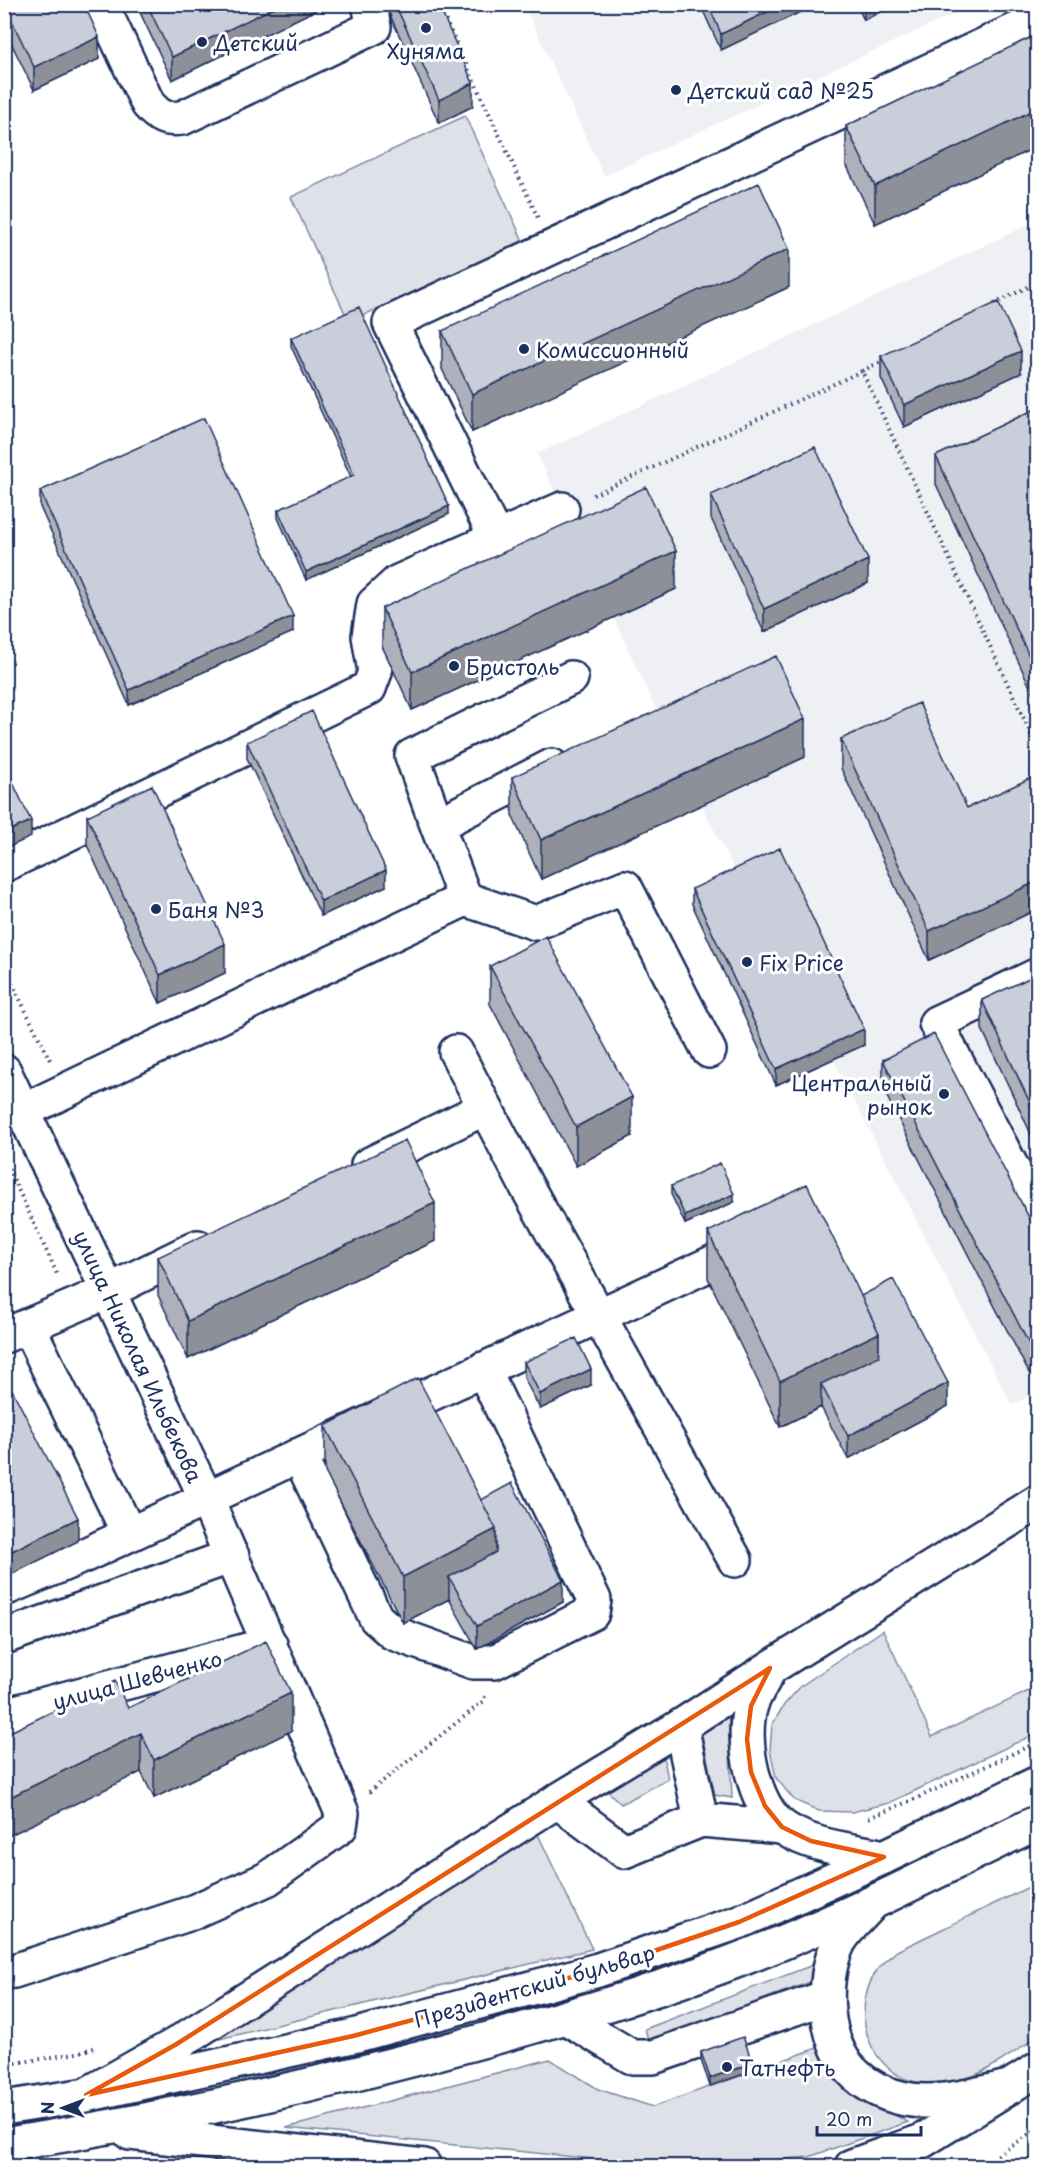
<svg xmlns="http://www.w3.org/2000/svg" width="1042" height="2171" font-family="'Playpen Sans',sans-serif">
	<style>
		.built { fill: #eff0f4 }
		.green { fill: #dee1e7; stroke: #7c88a2; stroke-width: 1.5 }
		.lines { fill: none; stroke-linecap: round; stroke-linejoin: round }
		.minor-casing { stroke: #1b2f5e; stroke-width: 38 }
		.major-casing { stroke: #1b2f5e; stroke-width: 38 }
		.path { stroke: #1b2f5e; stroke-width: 4; stroke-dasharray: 1.5 4.5; stroke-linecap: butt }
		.minor { stroke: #fff; stroke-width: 33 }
		.major { stroke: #fff; stroke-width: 33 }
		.wall { fill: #aeb1bb; stroke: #1b2f5e; stroke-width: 1.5 }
		.shaded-wall { fill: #8d9099; stroke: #1b2f5e; stroke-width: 1.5 }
		.building { fill: #caceda; stroke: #1b2f5e; stroke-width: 1.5 }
		.marked { fill: none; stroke: #e8590c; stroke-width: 4.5; stroke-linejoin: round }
		.poi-dot { fill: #1b2f5e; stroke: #fff; stroke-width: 2 }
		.labels { text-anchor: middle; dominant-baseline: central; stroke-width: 6; stroke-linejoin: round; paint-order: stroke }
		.poi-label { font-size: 21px; fill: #1b2f5e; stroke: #fff; text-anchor: start }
		.street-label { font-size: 21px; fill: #1b2f5e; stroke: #fff }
	</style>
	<rect width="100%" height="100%" fill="#fff"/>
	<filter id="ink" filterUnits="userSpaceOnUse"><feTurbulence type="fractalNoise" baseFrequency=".0167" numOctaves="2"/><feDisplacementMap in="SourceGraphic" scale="12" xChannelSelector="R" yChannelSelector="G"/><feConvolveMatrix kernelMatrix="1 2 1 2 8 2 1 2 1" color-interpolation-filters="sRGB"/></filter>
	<g filter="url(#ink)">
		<path class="built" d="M524,5H973L604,176Z
			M1037,221L1038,1391L1012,1405L697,797L537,454Z"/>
		<path class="green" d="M465,116L523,241L349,322L291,197Z
			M883,1630L932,1737L1037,1687V1733L889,1803L852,1812L819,1811L794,1800L776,1778L770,1750L772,1725L784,1705L801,1686Z
			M728,1707L732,1798L715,1795L700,1726Z
			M662,1750L668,1779L621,1804L602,1786Z
			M536,1830L592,1949L211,2041Z
			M1037,1883V2037C1014,2052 980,2079 952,2082C935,2084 913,2085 898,2075C862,2053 854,2004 877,1970C881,1963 890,1957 897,1951Z
			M818,1963L813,1981L649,2042L645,2029Z
			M823,2046L849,2090L908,2122L809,2157L697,2166H664L286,2128L550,2059L598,2089L653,2107Z"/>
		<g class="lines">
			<defs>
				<path id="minor" d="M101,4L148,104C159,117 165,120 182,118L374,27L369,4
					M496,538L390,323L1038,20
					M437,825L412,756L571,678
					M4,865L369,688L375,672L369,636L374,604L398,582L562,509
					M465,899L437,825L552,766
					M1038,975L936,1023L1038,1217
					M456,1052L527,1187L735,1560
					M4,1071L206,1498L342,1813L340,1827L267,1879L188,1914L14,1971L4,1972
					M23,1111L465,899L536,923L625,887L709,1051
					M368,1165L485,1108
					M28,1326L129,1534
					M4,1336L109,1291L198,1247
					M299,1455L376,1618L393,1633L473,1662H494L592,1613L594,1600L483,1369
					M4,1589L85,1555L725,1257
					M4,1637L232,1556
					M4,1715L270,1644
					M681,1726L701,1820
					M557,1801L624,1851L701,1820L782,1827
					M567,2018L632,2057H653L827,1997"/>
				<path id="major" d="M770,1668C764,1680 755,1693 751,1705C740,1738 753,1807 784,1828C812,1847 852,1850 884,1857
					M869,1907C859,1918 846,1929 839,1942C820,1979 823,2046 856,2075C869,2087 884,2094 901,2098C936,2107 975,2094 1010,2087
					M86,2095L175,2045L557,1801L681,1726L770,1668L1038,1502
					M4,2108L86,2095L353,2036L598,1970L739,1922L884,1857L1038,1783
					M130,2133L424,2166
					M4,2145C166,2119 327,2084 485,2040C586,2012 688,1982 786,1941C871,1906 954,1862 1038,1822
					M852,2166L922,2141L1038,2069"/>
			</defs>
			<use href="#minor" class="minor-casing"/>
			<use href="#major" class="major-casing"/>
			<path class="path" d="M438,4L538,218
				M994,304L1038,282
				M862,371L885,360
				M593,495L862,371L1038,749
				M4,967L50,1060
				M6,1163L58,1276
				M369,1792L484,1701L485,1696
				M869,1818L917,1798L1038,1742
				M4,2065L77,2053L97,2047
				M976,2166L991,2160L1038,2128"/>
			<use href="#minor" class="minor"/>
			<use href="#major" class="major"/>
		</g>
		<path class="wall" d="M4,4L99,59L34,90L4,28Z
			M136,4H328L172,80Z
			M385,4H438L473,106L439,123Z
			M700,4H817L721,50Z
			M856,4H896L864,20Z
			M1038,34V146L875,224L846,164V126Z
			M1038,268V310L1033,299V271Z
			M789,287L472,432L442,369V331Z
			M291,338L449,514L306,580L278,518V510L351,477L291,346Z
			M881,356L1021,373L904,427L881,378Z
			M1038,408V704L936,484V456Z
			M40,491L293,632L129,705L40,507Z
			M711,495L868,583L764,632L711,518Z
			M676,589L412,710L382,646V608Z
			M841,739L967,808L1038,777V909L929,960L841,768Z
			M247,742L386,886L321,916L247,758Z
			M805,757L541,879L512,815V777Z
			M87,816L225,973L160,1003L87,845Z
			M692,889L864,1045L776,1085L692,904Z
			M490,966L632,1136L576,1166L490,1004Z
			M1038,974V1149L982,1029V1000Z
			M883,1060L1038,1235V1374L1029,1373L883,1089Z
			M671,1186L734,1202L685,1224L671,1194Z
			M708,1232L861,1296L948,1406L848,1459L821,1407L780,1427L708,1278Z
			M435,1241L188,1359L158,1295V1257Z
			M524,1362L591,1385L540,1409L524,1378Z
			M325,1426L481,1500L563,1602L477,1649L449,1599L403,1623L325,1472Z
			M128,1708L291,1731L154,1798L141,1772Z
			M701,2052L753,2071L710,2086L701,2060Z"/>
		<path class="shaded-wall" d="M281,4H328L172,80V57Z
			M784,4H817L721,50V34Z
			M864,4H896L864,20Z
			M99,37V59L34,90V67Z
			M473,83V106L439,123V100Z
			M1038,108V146L875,224V186Z
			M789,249V287L472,432V394Z
			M1021,351V373L904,427V405Z
			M449,506V514L306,580V572Z
			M676,551V589L412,710V672Z
			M868,560V583L764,632V609Z
			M293,616V632L129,705V690Z
			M805,719V757L541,879V840Z
			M31,821V837L4,849V833Z
			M386,870V886L321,916V901Z
			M1038,881V909L929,960V931Z
			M225,944V973L160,1003V975Z
			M864,1029V1045L776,1085V1069Z
			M632,1097V1136L576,1166V1127Z
			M734,1194V1202L685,1224V1216Z
			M435,1203V1241L188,1359V1321Z
			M879,1333V1379L821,1384V1407L780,1427V1381Z
			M591,1369V1385L540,1409V1394Z
			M948,1383V1406L848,1459V1436Z
			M78,1518V1541L4,1578V1555Z
			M496,1529V1575L449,1577V1599L403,1623V1577Z
			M563,1580V1602L477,1649V1626Z
			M291,1693V1731L154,1798V1760Z
			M141,1733V1772L4,1838V1800Z
			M753,2063V2071L710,2086V2078Z"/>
		<path class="building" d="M4,4H84L99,37L34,67Z
			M147,4H281L172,57Z
			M395,4H438L473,83L439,100Z
			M708,4H784L721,34Z
			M1038,34V108L875,186L846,126Z
			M759,183L789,249L472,394L442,331Z
			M1038,268V281L1033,271Z
			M998,302L1021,351L904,405L881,356Z
			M359,307L449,506L306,572L278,510L354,475L291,338Z
			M1038,408V675L936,456Z
			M204,418L293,616L129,690L40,491Z
			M815,447L868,560L764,609L711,495Z
			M646,487L676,551L412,672L382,608Z
			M776,656L805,719L541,840L512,777Z
			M919,703L967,808L1037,775L1038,777V881L929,931L841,739Z
			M312,711L386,870L321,901L247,742Z
			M4,764L31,821L4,833Z
			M152,785L225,944L160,975L87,816Z
			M780,848L864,1029L776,1069L692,889Z
			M546,936L632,1097L576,1127L490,966Z
			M1038,974V1120L982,1000Z
			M934,1034L1038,1235V1346L1029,1344L883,1060Z
			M405,1140L435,1203L188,1321L158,1257Z
			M720,1163L734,1194L685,1216L671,1186Z
			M807,1184L879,1333L780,1381L708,1232Z
			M893,1279L948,1383L848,1436L821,1384L879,1356V1333L861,1296Z
			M576,1338L591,1369L540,1394L524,1362Z
			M4,1374L78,1518L4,1555Z
			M418,1378L496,1529L403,1577L325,1426Z
			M512,1483L563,1580L477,1626L449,1577L496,1552V1529L481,1500Z
			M266,1641L291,1693L154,1760L141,1733L4,1800V1735L115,1681L128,1708Z
			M743,2037L753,2063L710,2078L701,2052Z"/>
	</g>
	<path class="marked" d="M770,1668L751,1706L747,1739L751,1772L765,1806L782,1827L811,1841L884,1857L739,1922L598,1970L353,2036L86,2095L175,2045Z"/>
	<g class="poi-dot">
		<circle cx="426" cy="28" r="6"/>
		<circle cx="202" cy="42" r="6"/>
		<circle cx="676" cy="90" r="6"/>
		<circle cx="524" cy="349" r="6"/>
		<circle cx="454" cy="666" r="6"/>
		<circle cx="156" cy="909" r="6"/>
		<circle cx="747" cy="962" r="6"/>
		<circle cx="944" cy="1094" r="6"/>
		<circle cx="727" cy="2067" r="6"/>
	</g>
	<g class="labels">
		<g class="poi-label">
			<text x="214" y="42">Детский</text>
			<text x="426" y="50" text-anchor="middle">Хуняма</text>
			<text x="688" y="90">Детский сад №25</text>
			<text x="536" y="349">Комиссионный</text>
			<text x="466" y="666">Бристоль</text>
			<text x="168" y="909">Баня №3</text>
			<text x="759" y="962">Fix Price</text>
			<text x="932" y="1082" text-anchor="end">Центральный<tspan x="932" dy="24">рынок</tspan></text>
			<text x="739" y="2067">Татнефть</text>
		</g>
		<g class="street-label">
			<text transform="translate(139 1356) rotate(65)">улица Николая Ильбекова</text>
			<text transform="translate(137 1679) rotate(-15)">улица Шевченко</text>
			<text transform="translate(534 1985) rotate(-16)">Президентский бульвар</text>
		</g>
	</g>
	<rect width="1042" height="2171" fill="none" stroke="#fff" stroke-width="24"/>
	<rect x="12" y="12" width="1018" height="2147" fill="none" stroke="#1b2f5e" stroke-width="2" filter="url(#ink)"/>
	<g transform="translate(63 2108) rotate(270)" stroke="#ffffff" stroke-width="4.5" paint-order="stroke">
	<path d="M0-4.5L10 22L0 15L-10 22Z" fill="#1b2f5e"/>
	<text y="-9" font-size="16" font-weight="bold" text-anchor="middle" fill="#1b2f5e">N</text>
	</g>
	<path d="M817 2126v9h104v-9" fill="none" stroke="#1b2f5e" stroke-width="3"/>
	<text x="826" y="2126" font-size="18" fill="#1b2f5e" stroke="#ffffff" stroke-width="4.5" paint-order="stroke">20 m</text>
</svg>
